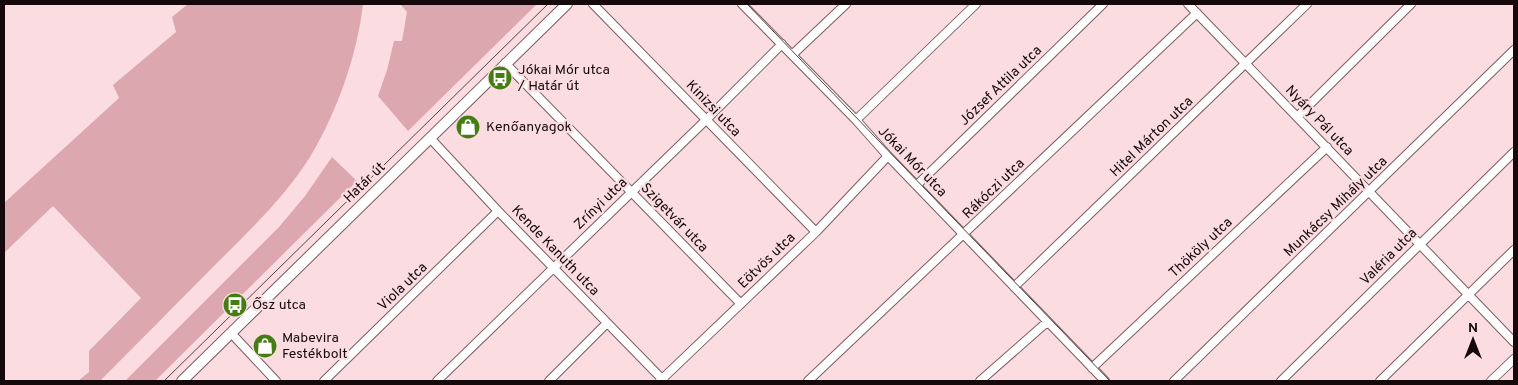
<svg xmlns="http://www.w3.org/2000/svg" width="1518" height="385" font-family="Overpass,sans-serif">
	<style>
		.green { fill: #dca7af }
		.lines { fill: none; stroke-linecap: round; stroke-linejoin: round }
		.minor-casing { stroke: #7b5c60; stroke-width: 10 }
		.secondary-casing { stroke: #7b5c60; stroke-width: 12 }
		.minor { stroke: #fff; stroke-width: 8 }
		.secondary { stroke: #fff; stroke-width: 10 }
		.tram { stroke: #534245; stroke-width: 1 }
		.labels { text-anchor: middle; dominant-baseline: central; stroke-width: 4.5; stroke-linejoin: round; paint-order: stroke }
		.poi-label { font-size: 14px; fill: #15090b; stroke: #fbdde1; text-anchor: start }
		.street-label { font-size: 14px; fill: #15090b; stroke: #fbdde1 }
	</style>
	<rect width="100%" height="100%" fill="#fbdde1"/>
	<path class="green" d="M188,4H363C357,56 337,112 310,157C284,198 249,231 215,265C176,304 138,343 100,381H78L89,372V351L141,298L53,206L4,253V203L119,98L113,85L176,32L172,17Z
		M400,4H537L408,131L378,96L387,70L394,41H402L407,12Z
		M332,157L357,181L155,381H125L279,227L305,196Z"/>
	<g class="lines">
		<defs>
			<path id="minor" d="M593,4L816,232
				M742,4L856,120L888,156L1105,381
				M1188,4L1514,342
				M792,55L846,4
				M505,63L741,304
				M1298,116L1411,4
				M856,120L976,4
				M430,138L498,211L664,381
				M917,185L1103,4
				M1014,287L1307,4
				M231,333L276,381
				M1092,368L1327,147
				M324,381L498,211
				M437,381L706,120L782,44
				M549,381L607,323
				M660,381L816,232L888,156
				M808,381L1197,13
				M980,381L1047,322
				M1174,381L1514,50
				M1281,381L1514,152
				M1380,381L1514,250
				M1491,381L1514,359"/>
			<path id="secondary" d="M182,381L567,4"/>
		</defs>
		<use href="#minor" class="minor-casing"/>
		<use href="#secondary" class="secondary-casing"/>
		<use href="#minor" class="minor"/>
		<use href="#secondary" class="secondary"/>
		<path class="tram" d="M747,4L1110,381
			M164,381L548,4"/>
	</g>
	<defs>
		<symbol id="bus-disc" viewBox="-11 -11 22 22"><circle r="9.5" fill="#457d13" stroke="#fbdde1"/><path d="M-5-6H5V4H4V6H2V4H-2V6H-4V4H-5ZM-3.5-4V0h7V-4ZM-3.5 1.2v1.5H-2V1.2ZM2 1.2v1.5H3.5V1.2Z" fill="#fff"/></symbol>
		<symbol id="shop-disc" viewBox="-11 -11 22 22"><circle r="9.5" fill="#457d13" stroke="#fbdde1"/><path d="M-5-2.5h2.3a2.7 3.5 0 0 1 5.4 0H5L5.5 6h-11ZM-1.5-2.5h3a1.5 2.3 0 0 0-3 0Z" fill="#fff"/></symbol>
	</defs>
	<g fill-rule="evenodd">
		<use href="#bus-disc" x="486" y="64" width="28" height="28"/>
		<use href="#shop-disc" x="454" y="113" width="28" height="28"/>
		<use href="#bus-disc" x="221" y="291" width="28" height="28"/>
		<use href="#shop-disc" x="251" y="332" width="28" height="28"/>
	</g>
	<g class="labels">
		<g class="poi-label">
			<text x="518" y="70">Jókai Mór utca<tspan x="518" dy="16">/ Határ út</tspan></text>
			<text x="486" y="127">Kenőanyagok</text>
			<text x="252" y="305">Ősz utca</text>
			<text x="282" y="338">Mabevira<tspan x="282" dy="16">Festékbolt</tspan></text>
		</g>
		<g class="street-label">
			<text transform="translate(1001 86) rotate(-44)">József Attila utca</text>
			<text transform="translate(713 109) rotate(46)">Kinizsi utca</text>
			<text transform="translate(1319 121) rotate(46)">Nyáry Pál utca</text>
			<text transform="translate(1152 137) rotate(-44)">Hitel Márton utca</text>
			<text transform="translate(912 162) rotate(46)">Jókai Mór utca</text>
			<text transform="translate(365 183) rotate(-44)">Határ út</text>
			<text transform="translate(994 189) rotate(-44)">Rákóczi utca</text>
			<text transform="translate(601 204) rotate(-44)">Zrínyi utca</text>
			<text transform="translate(1336 207) rotate(-44)">Munkácsy Mihály utca</text>
			<text transform="translate(674 218) rotate(46)">Szigetvár utca</text>
			<text transform="translate(1201 248) rotate(-43)">Thököly utca</text>
			<text transform="translate(555 251) rotate(46)">Kende Kanuth utca</text>
			<text transform="translate(1389 257) rotate(-45)">Valéria utca</text>
			<text transform="translate(767 261) rotate(-44)">Eötvös utca</text>
			<text transform="translate(403 287) rotate(-44)">Viola utca</text>
		</g>
	</g>
	<rect width="1518" height="385" fill="none" stroke="#15090b" stroke-width="10"/>
	<g transform="translate(1473 340)" stroke="#fbdde1" stroke-width="4" paint-order="stroke">
	<path d="M0-4L9 19L0 12L-9 19Z" fill="#15090b"/>
	<text y="-8" font-size="14" font-weight="bold" text-anchor="middle" fill="#15090b">N</text>
	</g>
</svg>
